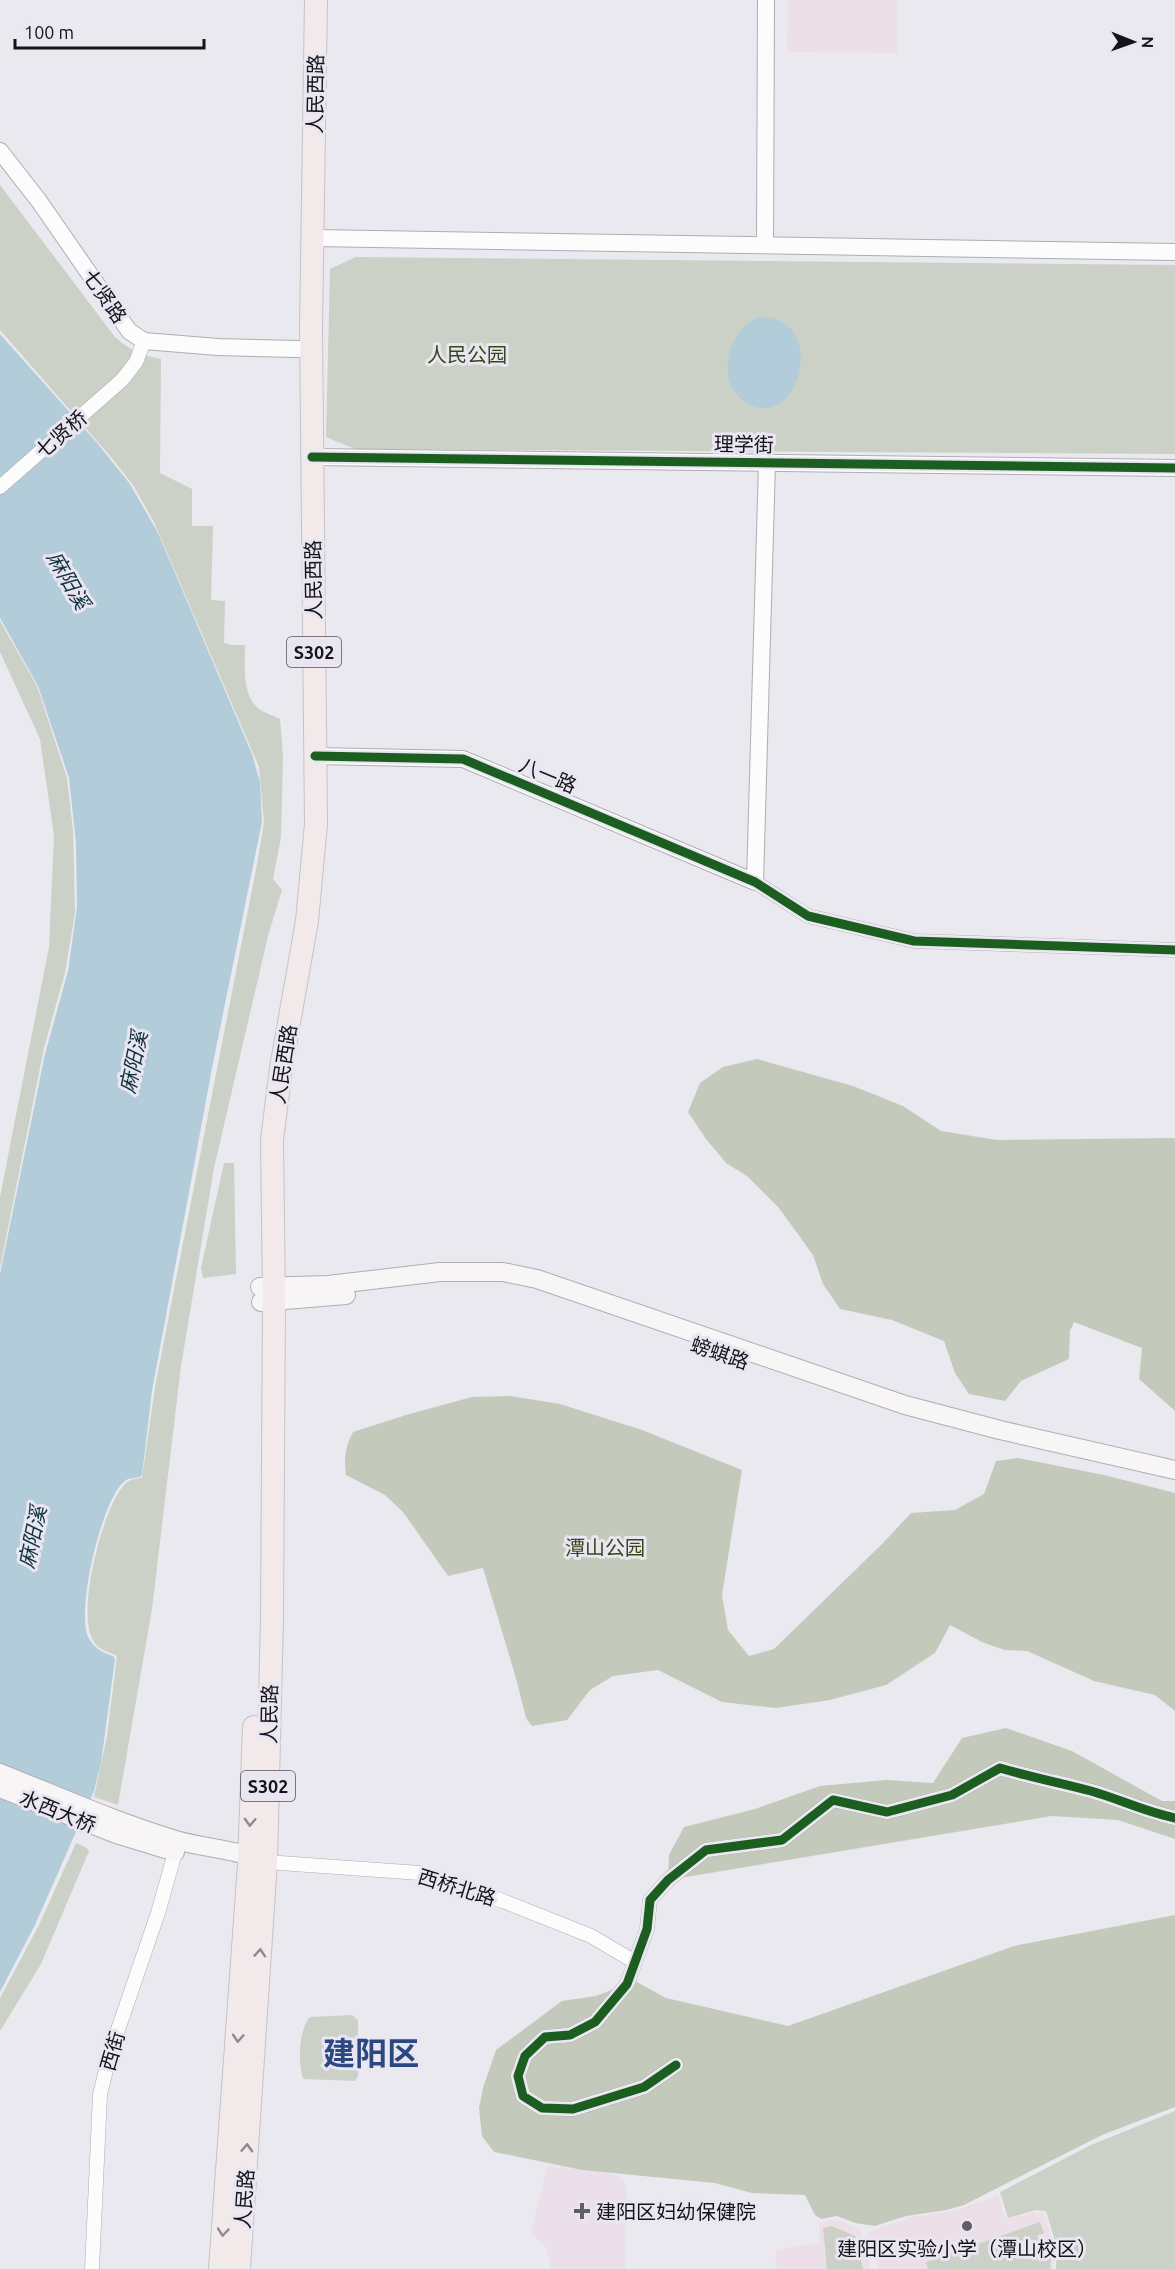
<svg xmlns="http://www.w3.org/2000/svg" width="1175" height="2269" font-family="Ubuntu,'Noto Sans SC',sans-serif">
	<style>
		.education { fill: #eddfe7 }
		.medical { fill: #ebdfea }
		.green { fill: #cbd1c6 }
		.forest { fill: #c3cabc }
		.water { fill: #b3ccd9 }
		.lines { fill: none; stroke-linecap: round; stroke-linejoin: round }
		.minor-casing { stroke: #aeadb2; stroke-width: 15 }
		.tertiary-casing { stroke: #aeadb2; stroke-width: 18 }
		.secondary-casing { stroke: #aeadb2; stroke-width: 20 }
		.trunk-casing { stroke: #c4c3c6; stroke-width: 24 }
		.minor { stroke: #fcfcfd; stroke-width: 14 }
		.tertiary { stroke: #fcfcfd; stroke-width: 16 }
		.secondary { stroke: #f8f5f6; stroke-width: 18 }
		.trunk { stroke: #f2eaea; stroke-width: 22 }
		.cycleway-casing { stroke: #e9e6f2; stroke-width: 13 }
		.cycleway { stroke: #1b5e20; stroke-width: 9 }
		.oneway { stroke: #8e898b }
		.poi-dot { fill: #5f5e63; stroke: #e9e6f2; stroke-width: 2 }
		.labels { text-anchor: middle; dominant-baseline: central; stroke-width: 6; stroke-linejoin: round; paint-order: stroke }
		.shield { fill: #e9e6f2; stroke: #545259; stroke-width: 1.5 }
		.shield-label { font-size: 18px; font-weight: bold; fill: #141317 }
		.street-label { font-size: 20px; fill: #141317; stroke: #e9e6f2 }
		.park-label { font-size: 20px; fill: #364818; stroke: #e9e6f2 }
		.poi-label { font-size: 20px; fill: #141317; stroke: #e9e6f2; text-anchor: start }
		.water-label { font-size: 21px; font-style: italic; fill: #103340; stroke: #e9e6f2 }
		.town-label { font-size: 32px; font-weight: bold; fill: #2c4880; stroke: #e9e6f2 }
	</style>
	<rect width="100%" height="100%" fill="#eae9ef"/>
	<path class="education" d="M788,0H898L897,53L787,52Z
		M998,2195L1006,2220L1034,2212L1044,2213L1055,2252L1053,2269H879L868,2232L912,2217L953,2211Z
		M836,2219L861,2230L871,2269H777L775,2259L777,2250L820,2242L819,2224Z"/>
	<path class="medical" d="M547,2166L613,2174L620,2177L627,2188L625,2269H550V2261L545,2245L531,2234Z"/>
	<path class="green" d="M0,185L115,337C129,350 141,355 161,359L160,473L192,489V526H213L211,600L225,601L224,643L231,645H245C245,666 241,699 262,711C268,714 274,716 280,719L283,757L281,837L273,879L282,890L268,936L214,1168L181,1366L152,1609L118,1805L94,1797L107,1736L117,1656C107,1651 97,1650 92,1638C77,1609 103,1506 125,1484C130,1479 136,1479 142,1478L155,1387L257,864L264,822L259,767L154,522L133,485L111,457L0,330Z
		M356,257L1175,265V454L355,449L326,437L330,269Z
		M0,621L37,686L67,778L73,830L75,913L65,973L44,1048L0,1268V1197L49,947L54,836L40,739L0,652Z
		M224,1163H234L236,1274L203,1278L201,1268Z
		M76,1843L87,1848L89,1851L41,1964L0,2031V1998L39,1925Z
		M352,2015L358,2020V2076L355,2081L303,2079C298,2060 298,2032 310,2017Z
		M1175,2111V2269H1056V2244L1046,2211L1036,2210L1008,2218L1000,2192L1091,2145Z
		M1040,2222L1044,2233L1036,2236C1050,2242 1053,2255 1050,2269H928L926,2262Z
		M832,2226L855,2236L863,2269H827L823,2228Z"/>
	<path class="forest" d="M757,1059L853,1086L903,1106L941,1131L997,1140L1175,1138V1411L1139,1379L1142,1348L1074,1322L1070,1331L1069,1359L1021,1381L1005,1401L969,1394L955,1373L944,1341L892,1320L840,1309L823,1284L813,1255L779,1208L747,1176L726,1163L706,1139L688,1112L700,1083L723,1067Z
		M510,1396L560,1404L642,1430L742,1470L722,1595L728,1630L749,1656L774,1649L882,1544L911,1513L955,1510L984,1494L996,1461L1018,1458L1104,1475L1175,1493V1711L1155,1695L1094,1681L1027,1651L1004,1650L982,1642L950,1625L935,1653L886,1685L830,1700L776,1708L722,1702L658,1670L613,1676L590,1690L567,1720L532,1726L526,1718L516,1678L483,1568L448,1576L403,1512L385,1495L346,1475C344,1458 345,1447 353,1432L406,1415L472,1397Z
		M1006,1728L1072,1751L1162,1801H1175V1839L1118,1820L1052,1816L668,1880L669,1855L684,1827L755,1809L820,1786L886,1780L933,1783L962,1738Z
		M1175,1915V2107L1102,2135L964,2205L946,2210L906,2216L875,2226L855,2223L837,2216L821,2219L815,2215L805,2195L752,2193L715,2183L582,2170L494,2152L482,2136L479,2108L483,2088L496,2050L562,2001L596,1996L635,1981L666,1998L788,2026L1014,1946Z"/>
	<path class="water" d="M759,317C832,315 798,439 744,401C714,379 729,329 759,317Z
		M0,334L98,444L130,484L158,533L252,754L260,782L262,822L213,1063L152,1391L142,1475L140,1477C136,1478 130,1478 126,1480C102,1496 76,1610 88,1637C94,1648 102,1653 113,1656L115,1659L101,1763L94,1791L35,1925L0,1992V1274L45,1054L68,971L77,907L76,843L69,778L38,686L0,618Z"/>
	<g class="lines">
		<defs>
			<path id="minor" d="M0,487L122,380L136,362L144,341
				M755,882L808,916L914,941L1175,950
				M266,1862L420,1873L503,1901L591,1936L635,1962
				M676,2065L644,2087L573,2109L542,2108L523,2096L518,2076L525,2056L545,2037L570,2035L595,2022L627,1984L647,1929L650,1900L668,1880L706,1850L782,1840L833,1800L887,1812L952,1795L1000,1768C1030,1777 1060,1783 1091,1791C1119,1799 1146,1812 1175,1818
				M92,2269L100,2095L110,2053L158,1913L178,1842"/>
			<path id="tertiary" d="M0,151L39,201L129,331L144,341L218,347L298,349
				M313,238L1175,252
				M765,245L766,0
				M312,457L1175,468
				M315,756L463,759L755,882L767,463"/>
			<path id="secondary" d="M260,1287L328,1285L440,1272H503L537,1279L905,1405L1000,1430L1175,1470
				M261,1302L346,1295
				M0,1773C58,1796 116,1822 176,1840C204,1848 234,1849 261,1860
				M0,1788L116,1834L175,1852"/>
			<path id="trunk" d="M220,2269L249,1864L254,1727
				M239,2269L266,1862L272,1618L274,1301L272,1140L281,1068L307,921L316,824L311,328L316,0"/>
		</defs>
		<use href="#minor" class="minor-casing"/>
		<use href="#tertiary" class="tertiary-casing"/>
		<use href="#secondary" class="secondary-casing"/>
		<use href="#trunk" class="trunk-casing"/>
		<use href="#minor" class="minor"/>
		<use href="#tertiary" class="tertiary"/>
		<use href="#secondary" class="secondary"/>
		<use href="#trunk" class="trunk"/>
		<defs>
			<path id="cycleway" d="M312,457L1175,468
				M315,756L463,759L755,882L808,916L914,941L1175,950
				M676,2065L644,2087L573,2109L542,2108L523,2096L518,2076L525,2056L545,2037L570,2035L595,2022L627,1984L647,1929L650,1900L668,1880L706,1850L782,1840L833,1800L887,1812L952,1795L1000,1768C1030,1777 1060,1783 1091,1791C1119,1799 1146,1812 1175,1818"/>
		</defs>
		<use href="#cycleway" class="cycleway-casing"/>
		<use href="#cycleway" class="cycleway"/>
	</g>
	<defs><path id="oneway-chevron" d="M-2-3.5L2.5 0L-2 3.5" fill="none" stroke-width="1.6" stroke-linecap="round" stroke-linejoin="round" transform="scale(1.5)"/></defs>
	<g class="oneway">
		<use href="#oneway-chevron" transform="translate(250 1822) rotate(92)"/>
		<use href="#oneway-chevron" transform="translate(260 1953) rotate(-86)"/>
		<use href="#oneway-chevron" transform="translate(238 2038) rotate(94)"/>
		<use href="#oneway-chevron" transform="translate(247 2148) rotate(-87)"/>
		<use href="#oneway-chevron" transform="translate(223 2232) rotate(95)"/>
	</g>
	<g class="poi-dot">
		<path d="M579 2202h6v6h6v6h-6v6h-6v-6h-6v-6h6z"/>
		<circle cx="967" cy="2226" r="6"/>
	</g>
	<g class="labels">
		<g class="shield">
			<rect x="287" y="637" width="54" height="30" rx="4.5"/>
			<rect x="241" y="1771" width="54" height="30" rx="4.5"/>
		</g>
		<g class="shield-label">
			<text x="314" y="652">S302</text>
			<text x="268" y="1786">S302</text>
		</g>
		<g class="street-label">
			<text transform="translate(315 94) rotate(-89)">人民西路</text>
			<text transform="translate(105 296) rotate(55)">七贤路</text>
			<text transform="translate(61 434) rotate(-41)">七贤桥</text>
			<text transform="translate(744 444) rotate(1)">理学街</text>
			<text transform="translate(313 580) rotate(-91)">人民西路</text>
			<text transform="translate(548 775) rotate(23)">八一路</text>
			<text transform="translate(283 1064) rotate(-81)">人民西路</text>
			<text transform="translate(720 1353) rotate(19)">螃蜞路</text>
			<text transform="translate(269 1714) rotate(-89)">人民路</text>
			<text transform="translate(58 1811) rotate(22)">水西大桥</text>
			<text transform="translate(457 1887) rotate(17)">西桥北路</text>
			<text transform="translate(112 2051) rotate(-74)">西街</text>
			<text transform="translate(244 2199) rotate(-86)">人民路</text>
		</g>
		<g class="park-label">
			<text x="467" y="354">人民公园</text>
			<text x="605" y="1547">潭山公园</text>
		</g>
		<g class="poi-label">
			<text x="596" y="2211">建阳区妇幼保健院</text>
			<text x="967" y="2248" text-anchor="middle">建阳区实验小学（潭山校区）</text>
		</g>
		<g class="water-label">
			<text transform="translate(69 580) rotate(60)">麻阳溪</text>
			<text transform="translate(133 1062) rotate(-78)">麻阳溪</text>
			<text transform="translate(32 1537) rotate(-78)">麻阳溪</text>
		</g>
		<g class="town-label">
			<text x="371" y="2053">建阳区</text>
		</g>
	</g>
	<g transform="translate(1133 42) rotate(91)" stroke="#e9e6f2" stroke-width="4.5" paint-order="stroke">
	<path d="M0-4.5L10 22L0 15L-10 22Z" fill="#141317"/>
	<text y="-9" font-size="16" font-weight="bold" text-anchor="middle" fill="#141317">N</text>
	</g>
	<path d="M15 39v9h189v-9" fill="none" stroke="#141317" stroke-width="3"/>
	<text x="24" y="39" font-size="18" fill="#141317" stroke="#e9e6f2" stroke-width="4.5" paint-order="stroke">100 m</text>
</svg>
